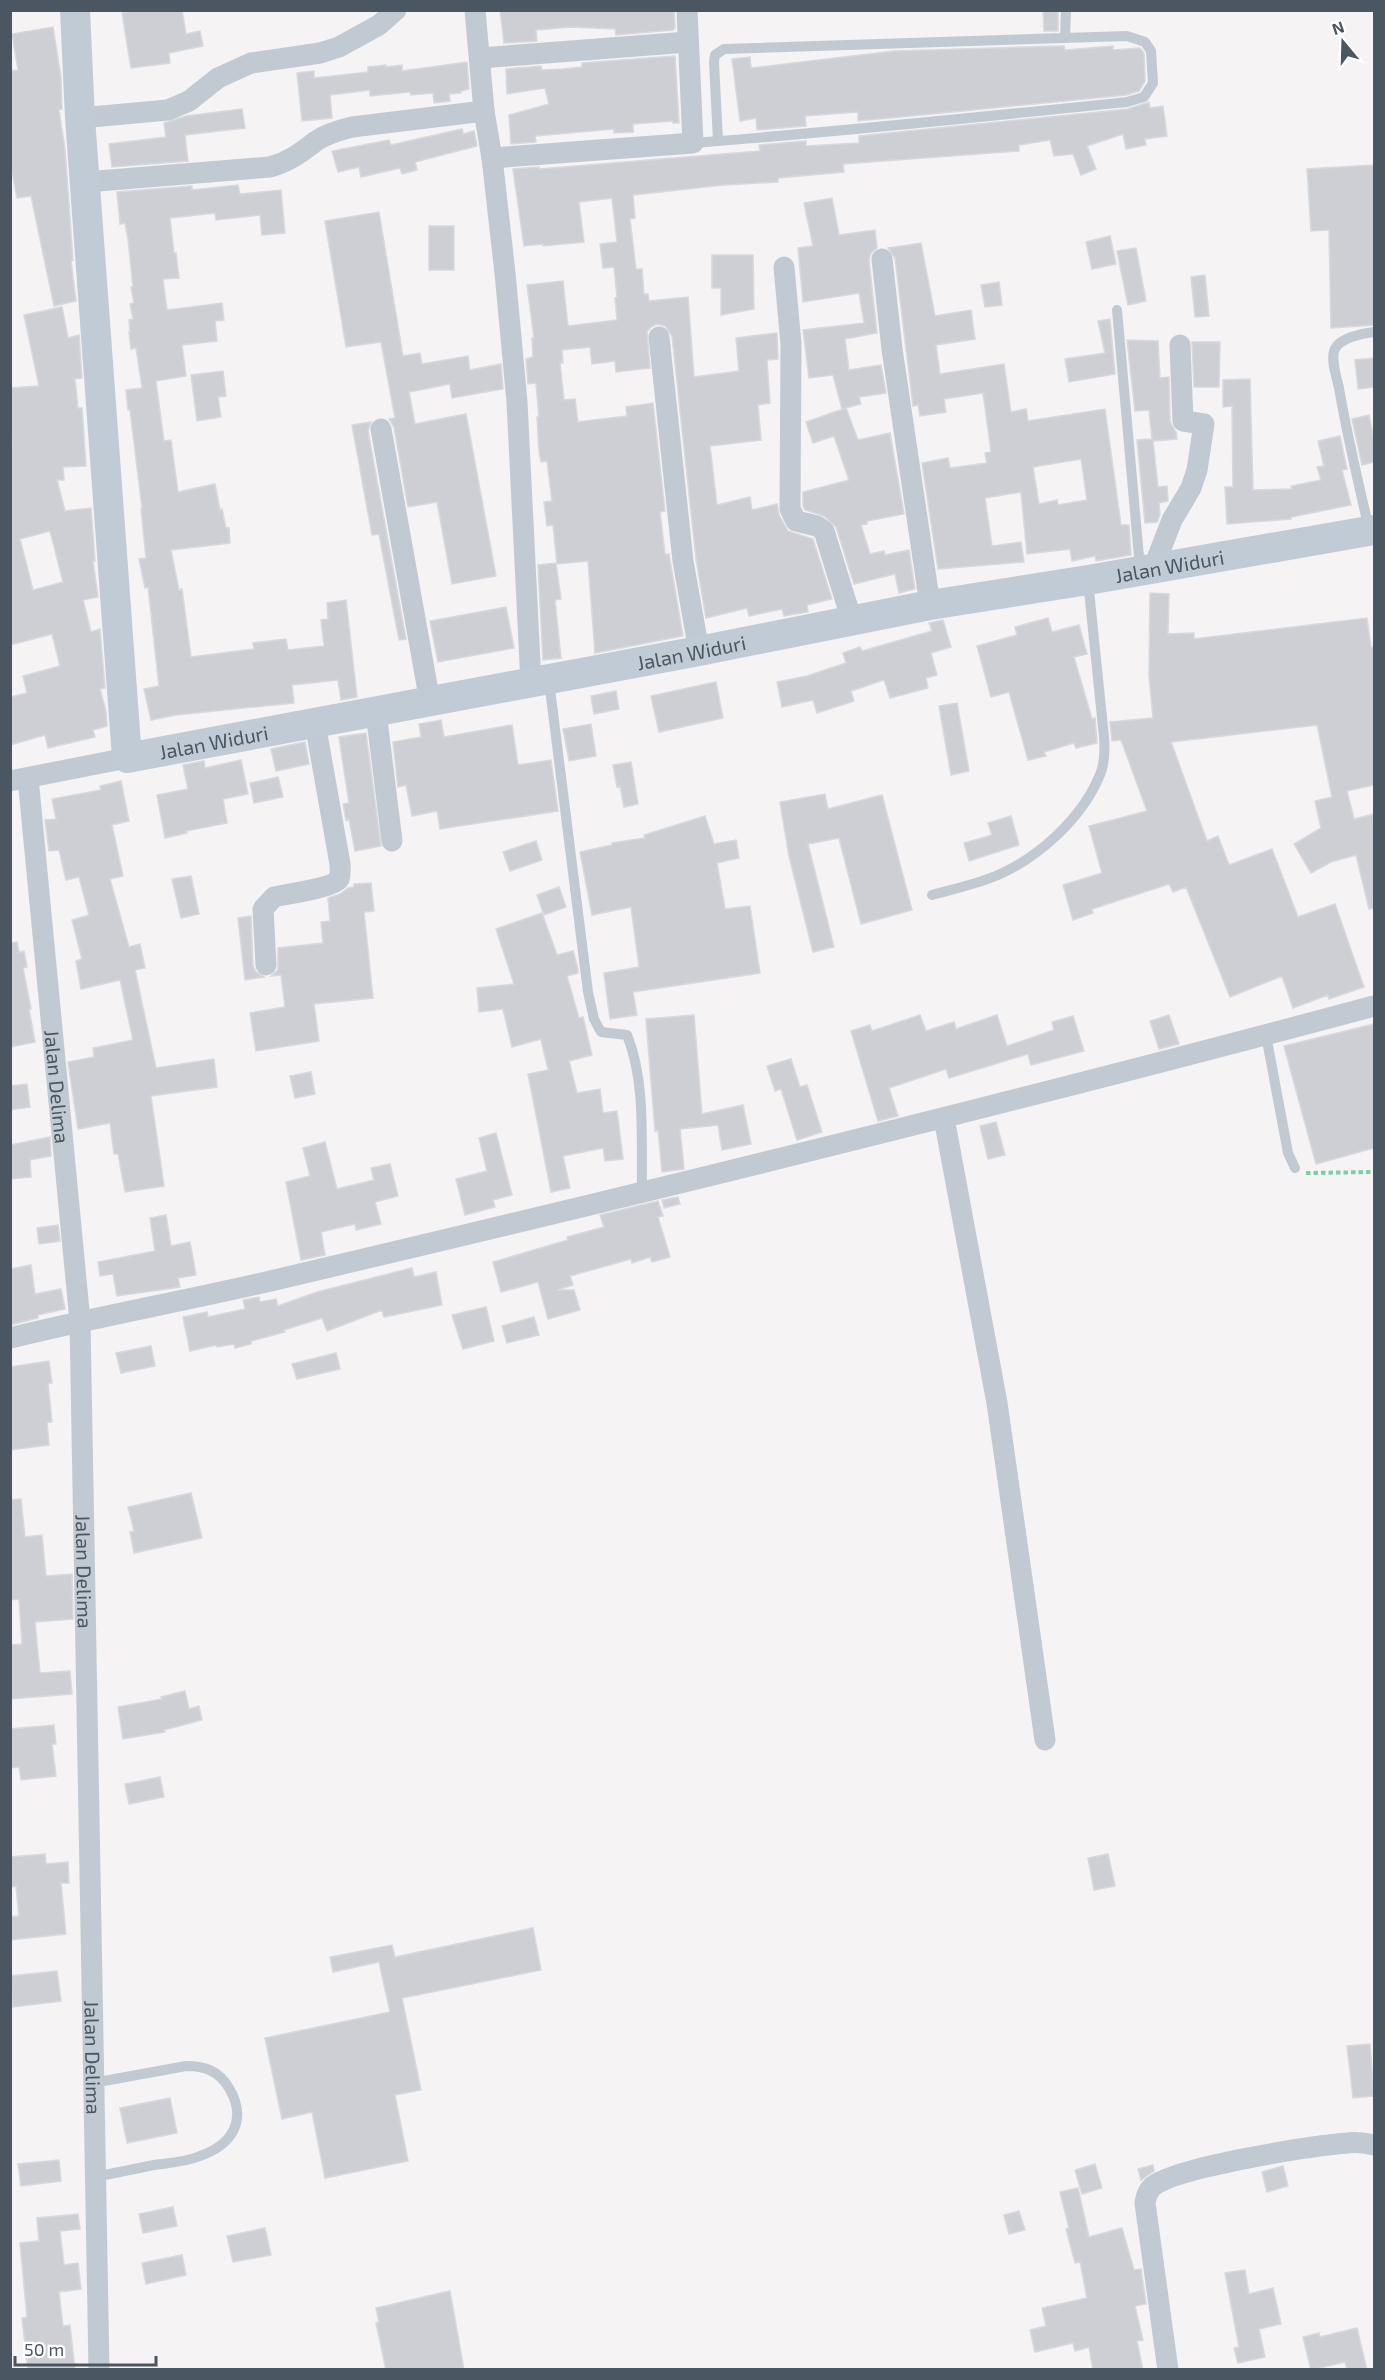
<svg xmlns="http://www.w3.org/2000/svg" width="1385" height="2380" font-family="'Exo 2',sans-serif">
	<style>
		.building { fill: #cdcfd5; stroke: #d7d9de; stroke-width: 1.5; fill-rule: evenodd }
		.lines { fill: none; stroke-linecap: round; stroke-linejoin: round }
		.path { stroke: #7ad0a6; stroke-width: 4; stroke-dasharray: 4.5 3; stroke-linecap: butt }
		.service { stroke: #c1cad2; stroke-width: 10 }
		.minor { stroke: #c1cad2; stroke-width: 21 }
		.secondary { stroke: #c1cbd6; stroke-width: 30 }
		.labels { text-anchor: middle; dominant-baseline: central; stroke-width: 4.5; stroke-linejoin: round; paint-order: stroke }
		.street-label { font-size: 20px; fill: #4a5661; stroke: #fff }
	</style>
	<rect width="100%" height="100%" fill="#f5f3f3"/>
	<path class="building" d="M138,10H182L186,34L200,31L203,46L169,53L170,63L131,68L122,13Z
		M500,10H674L675,28L673,30L616,35L615,29L571,27L536,30L537,41L504,43Z
		M1043,10H1058V31H1044Z
		M53,27L61,77L62,109L59,110L65,149L73,260L71,261L76,301L54,306L31,196L17,198L10,161V71L18,70L12,34Z
		M1062,46H1064L1065,50L1113,46V50L1140,48L1144,53L1145,81L1139,91L1126,95L963,111L858,121V112L805,116L806,126L757,130L756,118L740,121L732,59L750,57L751,68L894,51Z
		M675,56L679,123H673V121L633,124V132L614,133V129L535,136L536,142L511,144L509,115L549,104L545,88L507,94L506,69L541,66L542,70L562,69L582,67V63Z
		M467,62L469,89L461,91V93L449,94L450,101L434,103L433,93L411,95L410,92L370,96V90L330,95L332,118L302,121L297,73L314,71V78L368,72V67L386,65V67L402,65V71Z
		M1149,102L1150,108L1163,106L1167,136L1145,139L1146,145L1126,149L1123,134L1087,146L1096,169L1081,175L1073,154L1054,156L1050,140L1019,145V151L843,164L844,172L778,178V182L724,185L633,195L635,218L630,219L636,269H642L644,294H648L649,301L688,297L694,377L739,371L736,338L777,333L778,359L767,360L770,403L758,405L761,440L710,446L717,505L750,497L752,510L777,504L779,515L788,531L813,539L832,599L807,605L808,612L784,616L782,609L749,616L747,608L706,618L696,559L672,336L665,326L657,324L651,327L647,332L650,368L616,372L615,361L592,364L590,347L562,350L563,363H560L564,400L575,399L578,422L627,416L626,407L653,403L665,511L660,512L665,554H669L683,636L595,653L588,561L557,564L553,525L547,526L544,502L552,501L547,461L541,462L539,451L537,417H539L536,383L528,384L526,359L533,357L532,338H534L527,285L563,281L568,326L617,320L615,298L617,297L614,267L603,268L600,244L617,242L612,198L579,202L584,242L543,246V244L524,246L513,169L539,167V169L760,151L759,145L806,141V146L859,143V136L1128,109Z
		M242,109L245,128L185,135L188,161L112,167L109,144L166,137L164,123L186,116Z
		M462,129L463,134L474,131L477,146L415,162L417,170L402,174L400,168L361,177L359,167L338,172L332,151L389,140L391,145Z
		M1374,165V325L1331,328L1329,230L1311,231L1307,169Z
		M238,185L240,194L281,190L285,233L262,235L260,215L216,220L215,213L170,218L174,253H176L179,278L163,279L167,310L222,303L224,320L215,321L217,341L182,345L186,376L156,381L164,441L171,440L178,492L215,484L220,510L222,509L226,528H229L230,543L171,550L179,590L182,589L191,657L254,649L253,643L286,639L288,650L324,646L321,620L328,619L327,603L346,600L357,697L341,700L338,680L292,685L294,703L176,715L151,720L144,689L159,686L148,587L145,588L139,559L146,558L141,509L142,508L130,410H128L126,390L142,388L136,348L131,349L129,332H130L129,320L133,319L130,304L134,303L131,287H133L128,239L125,223L120,224L117,192L192,186V190Z
		M832,198L839,235L875,230L877,248L871,253L869,260L877,333L845,339L849,370L881,365L886,393L859,397L861,404L842,409L833,375L809,378L803,330L864,323L859,293L803,302L798,248L813,246L804,203Z
		M379,212L403,356L420,353L422,364L468,356L470,370L501,364L503,389L452,398L450,384L409,392L415,424L466,414L496,576L452,584L437,502L408,507L394,427L389,419L395,418L381,342L346,347L325,221Z
		M429,226H454V270H429Z
		M1110,236L1116,264L1092,269L1086,242Z
		M921,243L935,316L971,310L975,339L936,345L940,374L1004,364L1011,412L1026,409L1028,421L1105,409L1121,525H1129L1131,555L1096,561L1095,556L1072,561L1070,549L1027,554L1021,492L985,498L992,546L1021,542L1024,562L938,569L922,463L948,458L950,468L987,463L985,453L991,452L983,393L944,399L946,412L920,416L918,405L913,406L895,258L888,248ZM1081,459L1087,500L1058,505L1057,500L1039,504L1033,467Z
		M1136,248L1146,301L1128,305L1117,251Z
		M712,255H753L754,309L721,315V288H712Z
		M1205,275L1209,316L1195,317L1191,277Z
		M999,282L1002,305L985,307L981,285Z
		M62,307L68,338L79,335L82,378L75,379L78,408H82L86,466L63,467L64,480H57L65,511L91,508L95,561H93L98,597L83,600L91,632L100,629L105,688L100,689L106,711L107,726L93,730L95,737L48,748L45,735L10,745V697L27,693L23,676L60,666L52,634L10,645V449L12,448L10,388L39,386L24,315ZM50,531L63,582L33,590L20,539Z
		M1110,319L1115,374L1069,382L1065,359L1105,353L1098,321Z
		M1127,340L1158,341L1160,378L1169,377L1170,422L1176,432L1177,439L1153,441L1158,487L1167,486L1168,501L1159,503L1160,515L1157,522L1145,523L1137,440L1152,439L1149,410L1135,411Z
		M1192,342H1220L1219,387H1194Z
		M1374,358V387L1358,389L1355,360Z
		M223,371L226,396L218,397L221,417L197,421L191,375Z
		M1250,379L1253,490L1292,489L1291,486L1321,480L1317,467L1324,466L1318,441L1340,436L1347,469L1342,470L1351,505L1291,517V519L1227,524L1225,487H1233L1232,406L1223,407V380Z
		M846,408L858,440L890,433L904,514L867,521V524L861,525L870,554L884,551L885,555L909,550L915,589L899,593L895,574L854,584L836,527L824,516L805,510L803,506V492L849,480L834,436L813,443L806,422Z
		M1369,415L1374,439V462L1362,465L1352,419Z
		M371,422L368,431L406,639L399,640L379,534L372,535L352,425Z
		M556,563L561,599L555,600L561,658L543,660L538,565Z
		M1150,593L1169,594L1168,634L1194,633V639L1367,618L1371,647H1374V785L1347,791L1354,819L1374,814V908L1369,909L1356,855L1331,862L1311,873L1294,844L1321,828L1315,801L1332,797L1317,725L1171,742L1207,841L1218,836L1229,865L1272,849L1298,917L1335,904L1364,987L1329,999L1328,995L1293,1008L1282,976L1230,997L1186,887L1173,892L1169,884L1092,909L1093,913L1073,920L1063,885L1102,873L1089,826L1147,811L1121,740L1112,741L1110,722L1153,718L1149,676Z
		M506,607L514,648L438,662L430,621Z
		M1048,618L1052,632L1079,625L1087,654L1074,657L1092,719L1095,718L1097,743L1076,748L1074,743L1044,752L1046,756L1028,760L1009,692L991,697L977,646L1017,635L1015,627Z
		M943,620L951,647L931,653L937,675L926,678L928,688L890,698L884,680L851,691L854,701L817,713L813,700L782,707L777,682L807,676L846,663L843,653L860,647L862,651L932,631L929,623Z
		M716,682L723,718L659,732L651,696Z
		M616,691L619,709L594,714L591,696Z
		M957,703L969,771L951,775L939,706Z
		M441,720L444,737L512,725L518,765L551,760L558,811L440,829L437,811L412,816L406,785L398,787L393,742L421,737L419,724Z
		M591,724L596,756L569,761L563,729Z
		M366,733L381,846L355,851L349,819L346,820L343,804L349,803L339,737Z
		M305,742L309,764L276,771L271,749Z
		M241,760L248,794L223,799L227,823L186,831L187,833L165,838L157,795L188,789L183,765L204,761L205,768Z
		M631,762L638,804L624,807L620,786L617,787L613,765Z
		M278,777L283,797L254,803L250,783Z
		M121,781L129,821L112,825L123,876L110,879L129,947L140,944L145,968L135,970L156,1068L214,1059L217,1087L151,1096L164,1186L125,1192L118,1154H114L110,1123L78,1129L68,1062L94,1057L93,1048L133,1040L120,980L81,989L76,961L82,959L72,920L89,915L79,877L66,880L59,850L49,851L45,820L56,819L52,799L101,790L100,786Z
		M825,794L828,809L882,795L912,910L861,924L839,838L808,844L834,947L813,952L789,856L780,802Z
		M705,816L714,844L736,840L739,858L717,863L725,909L750,906L760,973L633,992L637,1015L610,1019L604,973L639,967L631,907L592,915L580,852L612,845V843L645,838L644,835Z
		M1011,816L1019,845L969,861L964,843L992,835L988,823Z
		M536,841L542,860L510,871L503,852Z
		M191,876L199,914L181,918L172,879Z
		M371,883L374,911L364,912L373,998L314,1004L319,1041L256,1051L250,1013L285,1007L281,975L271,976L278,970V948L323,943L321,922L330,921L328,898L340,894L348,888L354,887V884Z
		M559,887L566,907L544,915L537,895Z
		M542,913L557,955L573,951L578,969V973L567,976L579,1018L583,1017L592,1055L569,1061L577,1093L600,1089L603,1113L617,1111L623,1159L605,1161L603,1148L563,1156L570,1188L551,1192L528,1074L548,1070L541,1039L512,1047L503,1009L479,1012L477,988L514,984L496,929Z
		M251,916L253,966L256,972L264,977L245,980L238,918Z
		M17,942L19,952L24,951L27,967L23,968L31,1009H29L35,1042L10,1047V943Z
		M694,1015L702,1114L743,1105L751,1144L722,1150L718,1125L680,1129L684,1169L662,1172L658,1130L655,1131L646,1019Z
		M920,1015L926,1031L954,1022L956,1029L997,1015L1007,1046L1054,1030L1052,1022L1073,1016L1084,1051L1031,1065L1028,1054L949,1078L946,1069L889,1088L898,1116L878,1121L851,1031L870,1025L872,1031Z
		M1169,1015L1179,1044L1159,1049L1150,1021Z
		M1374,1024V1148L1316,1164L1284,1046Z
		M791,1059L800,1087L807,1085L822,1132L797,1140L781,1089L775,1091L767,1066Z
		M311,1072L315,1094L295,1098L290,1076Z
		M27,1084L30,1107L10,1110V1086Z
		M996,1122L1005,1155L988,1159L980,1126Z
		M496,1133L512,1195L493,1200L495,1207L465,1215L456,1179L487,1171L479,1138Z
		M50,1137L51,1156L30,1160L31,1177L10,1179V1145Z
		M325,1142L337,1189L374,1180L371,1168L390,1164L398,1196L375,1202L381,1224L356,1230L355,1224L321,1232L325,1255L301,1260L286,1182L310,1176L303,1148Z
		M678,1197L680,1204L664,1208L662,1200Z
		M658,1201L663,1216L658,1217L670,1257L652,1262L650,1257L632,1263L631,1259L570,1276L573,1285L557,1290H574L580,1310L548,1319L538,1282L501,1292L493,1262L568,1240L567,1237L604,1227L600,1215Z
		M166,1215L171,1246L190,1242L196,1275L178,1278L180,1287L117,1296L113,1274L100,1276L98,1262L155,1251L150,1218Z
		M58,1225L60,1241L39,1244L37,1228Z
		M31,1265L35,1294L61,1289L65,1309L38,1315V1318L10,1325V1269Z
		M412,1268L414,1277L436,1272L442,1305L384,1317L382,1310L327,1331L322,1318L284,1330L285,1332L251,1341V1344L235,1348L234,1344L217,1347L216,1345L190,1351L183,1317L207,1312L208,1317L245,1309L243,1300L259,1297L260,1302L276,1299L278,1306L317,1292Z
		M486,1307L494,1341L463,1349L452,1315Z
		M534,1317L539,1335L507,1343L502,1326Z
		M151,1346L155,1366L121,1373L116,1353Z
		M336,1353L340,1369L297,1379L292,1364Z
		M49,1361L52,1383H48L52,1422H47L49,1445L10,1450V1367Z
		M191,1493L202,1538L134,1553L130,1532L134,1531L128,1507Z
		M21,1499L25,1537L42,1535L46,1576L72,1574L73,1619L35,1622L40,1673L70,1671L72,1694L10,1699V1645L22,1644L19,1599L10,1600V1500Z
		M185,1691L189,1709L199,1706L202,1720L164,1730L165,1732L123,1739L118,1707L162,1699L161,1697Z
		M54,1725L56,1744H52L56,1776L21,1780L19,1767L10,1768V1729Z
		M160,1777L164,1797L129,1804L125,1784Z
		M45,1854L46,1864L68,1862L69,1883H61L66,1934L10,1940V1917L19,1916L16,1886L10,1887V1857Z
		M1108,1854L1115,1886L1094,1890L1088,1858Z
		M533,1928L541,1970L402,1998L421,2090L395,2095L408,2161L325,2178L312,2112L282,2119L265,2038L390,2012L379,1962L333,1972L330,1957L392,1945L395,1957Z
		M57,1971L61,2001L13,2007L10,1976Z
		M1370,2044L1374,2096L1353,2098L1347,2046Z
		M170,2098L177,2133L127,2143L120,2108Z
		M59,2160L61,2181L21,2186L18,2164Z
		M1095,2164L1102,2188L1082,2194L1075,2170Z
		M1153,2165L1154,2171L1141,2180L1138,2169Z
		M1283,2166L1288,2186L1267,2192L1262,2172Z
		M1078,2188L1089,2237L1122,2228L1134,2270L1141,2269L1146,2304L1135,2306L1143,2340L1137,2341L1143,2370H1093L1089,2347L1075,2351L1073,2343L1035,2352L1030,2330L1046,2326L1042,2308L1087,2298L1080,2262L1075,2263L1066,2229L1069,2228L1060,2192Z
		M173,2207L177,2226L143,2233L139,2214Z
		M1019,2211L1025,2230L1009,2234L1004,2215Z
		M78,2214L80,2229L60,2231L64,2265L78,2263L81,2289L59,2292L63,2326L70,2325L75,2370H28L22,2318L27,2317L20,2243L39,2241L37,2218Z
		M265,2228L271,2255L233,2262L227,2236Z
		M182,2255L186,2275L146,2284L142,2263Z
		M1245,2270L1249,2294L1273,2288L1281,2324L1259,2329L1265,2357L1238,2363L1234,2348L1239,2347L1225,2273Z
		M450,2291L464,2370H386L376,2323L379,2322L376,2308Z
		M1357,2328L1367,2370H1347L1345,2362L1311,2370L1303,2337L1319,2333L1320,2337Z"/>
	<g class="lines">
		<path class="path" d="M1306,1173L1374,1172"/>
		<path class="service" d="M1065,38L1066,10
			M693,143C838,132 982,117 1127,102L1144,97L1153,83L1151,51L1145,42L1127,36L724,49L715,55L714,62L718,141
			M1117,310L1140,568
			M1369,529C1358,482 1347,435 1339,388C1337,378 1331,362 1334,351C1338,338 1363,333 1374,332
			M549,681L588,992L594,1019L601,1032L627,1035C646,1081 641,1142 642,1191
			M932,895C954,889 977,884 998,875C1039,857 1081,819 1099,777C1105,765 1105,750 1104,737L1088,581
			M1266,1035L1288,1153L1295,1168
			M93,2083L186,2066C205,2066 219,2071 229,2088C248,2120 232,2145 200,2156C186,2162 169,2163 154,2165C134,2169 115,2173 95,2177"/>
		<g class="minor">
			<path d="M480,58L688,42"/>
			<path d="M484,111L492,158L693,143L687,10"/>
			<path d="M80,118L168,110L189,101L218,78L251,63L320,53L339,47L379,25L396,10"/>
			<path d="M492,158L505,273L517,402L531,683"/>
			<path d="M86,182L270,167C289,162 300,153 316,141C326,134 340,130 352,127L484,111L475,10"/>
			<path d="M882,259L892,349L930,605"/>
			<path d="M784,267L791,344L790,509L796,521L817,526L824,531L852,621"/>
			<path d="M659,337L683,561L699,651"/>
			<path d="M381,429L430,702"/>
			<path d="M1153,569L1172,520L1191,488L1197,470L1204,424L1183,421L1180,345"/>
			<path d="M376,712L392,841"/>
			<path id="s1" d="M28,778L80,1321L99,2370"/>
			<path d="M10,781L127,758"/>
			<path d="M266,965L263,909L274,897C286,894 333,888 339,879C341,874 340,869 340,864L315,723"/>
			<path d="M944,1118L997,1403L1045,1740"/>
			<path d="M10,1338C100,1316 190,1300 279,1279C645,1193 1011,1103 1374,1006"/>
			<path d="M1168,2370L1145,2203C1146,2197 1147,2192 1152,2187C1175,2167 1312,2146 1347,2143C1356,2142 1366,2143 1374,2145"/>
		</g>
		<path class="secondary" id="s2" d="M75,10L80,118L127,758L699,651L930,605L1088,580L1374,530"/>
	</g>
	<g class="labels">
		<g class="street-label">
			<text stroke="none"><textPath href="#s2" startOffset="1810">Jalan Widuri</textPath></text>
			<text stroke="none"><textPath href="#s2" startOffset="1324">Jalan Widuri</textPath></text>
			<text stroke="none"><textPath href="#s2" startOffset="838">Jalan Widuri</textPath></text>
			<text stroke="none"><textPath href="#s1" startOffset="310">Jalan Delima</textPath></text>
			<text stroke="none"><textPath href="#s1" startOffset="796">Jalan Delima</textPath></text>
			<text stroke="none"><textPath href="#s1" startOffset="1282">Jalan Delima</textPath></text>
		</g>
	</g>
	<rect width="1385" height="2380" fill="none" stroke="#4a5661" stroke-width="24"/>
	<g transform="translate(1343 42) rotate(341)" stroke="#ffffff" stroke-width="4.5" paint-order="stroke">
	<path d="M0-4.5L10 22L0 15L-10 22Z" fill="#4a5661"/>
	<text y="-9" font-size="16" font-weight="bold" text-anchor="middle" fill="#4a5661">N</text>
	</g>
	<path d="M15 2356v9h141v-9" fill="none" stroke="#4a5661" stroke-width="3"/>
	<text x="24" y="2356" font-size="18" fill="#4a5661" stroke="#ffffff" stroke-width="4.5" paint-order="stroke">50 m</text>
</svg>
